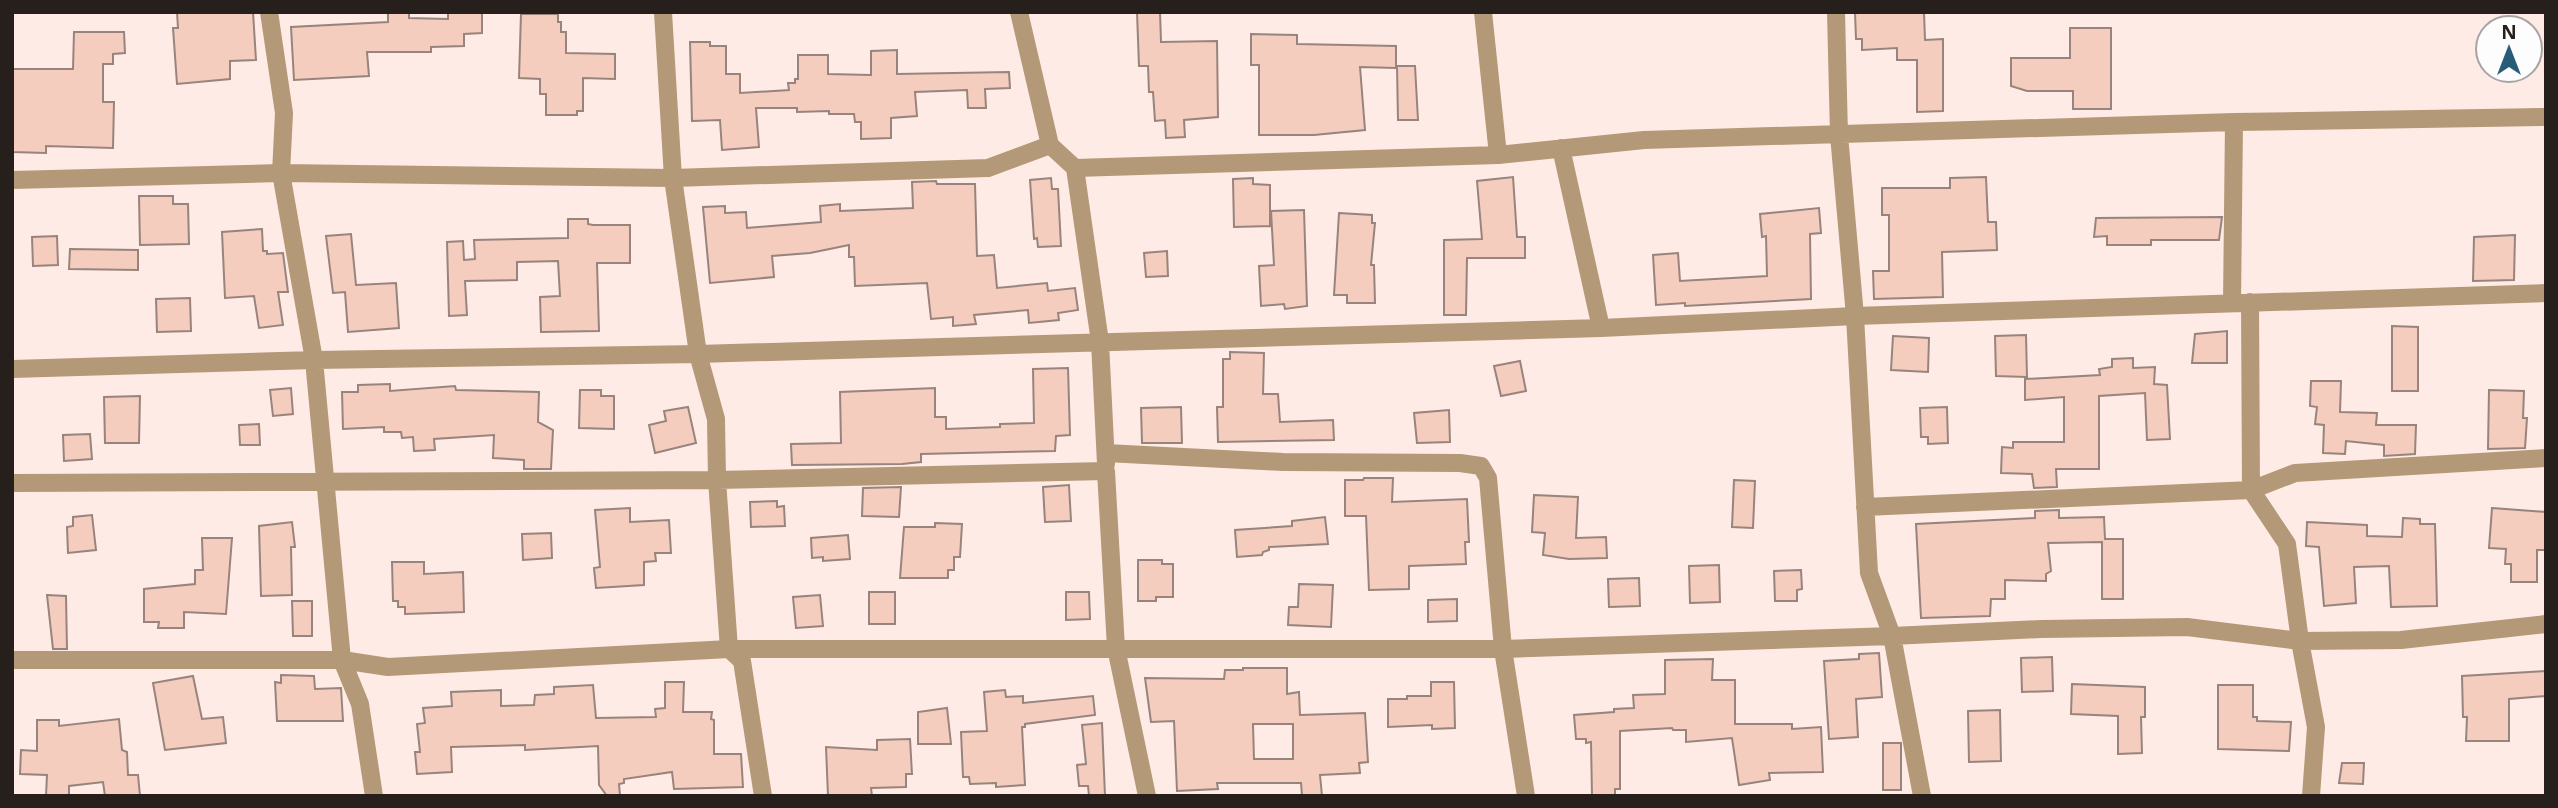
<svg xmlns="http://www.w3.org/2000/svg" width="2558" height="808" font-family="'Noto Sans',sans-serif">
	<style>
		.building { fill: #f5cdbe; stroke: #98847c; stroke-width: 2; fill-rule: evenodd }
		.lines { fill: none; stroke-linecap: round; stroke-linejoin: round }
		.minor { stroke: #b39977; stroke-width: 18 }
	</style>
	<rect width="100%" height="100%" fill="#feebe5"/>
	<path class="building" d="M177,12H253L256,60L230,61V79L177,84L173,28H178Z
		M388,12H409V18L448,19V12H482V33L464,34V46L431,47V52H367L369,76L294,80L291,27L388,22Z
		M1137,12H1160L1161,42L1217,41L1218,117L1184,120L1185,137L1166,138L1165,120L1155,121L1153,92H1149L1148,66H1139Z
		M1855,12H1924L1925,40L1943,39V111L1917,112V60H1897V48L1862,50V39H1856Z
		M521,14H558V22H561V32H566V53L615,54V79L583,78V111H577V115H546V94H540V79L519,78Z
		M2070,28H2111V109H2073V91H2027L2011,86V58H2070Z
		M74,32H124L125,53L113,54V64H103V102H114L113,148L46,146V153L12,152V69H73Z
		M1251,34L1297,35V44L1396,46V68L1360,67L1365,130L1314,135H1259V65H1251Z
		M690,42H710V46H726V74H740V93L789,90L788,83H795V79H798V55H828V74L871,75V51L897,50V74L1009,72L1010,88L985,89L986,108H968L967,90L915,92L917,116L891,118V138L861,139V122H855L854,114H829V111L797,112V108H756L759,147L722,150L720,120L692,121Z
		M1397,66H1415L1418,120H1398Z
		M1513,177L1517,237H1525V258H1467L1466,315H1444V240L1482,239L1477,181Z
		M1986,177L1988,222H1996L1997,250L1942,252L1943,297L1874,299L1873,271H1889V215H1882V188H1950V178Z
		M1051,178L1052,189H1058L1061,246L1038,247L1037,238L1034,239L1030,180Z
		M1253,178V184L1270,185V226L1234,227L1233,179Z
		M936,181L937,184H975L977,256L994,255L997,288L1047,283L1048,291L1075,288L1078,310L1058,313L1059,320L1029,323L1028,310L974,315L976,324L953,326V317L931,319L927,283L855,286L854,257H849V245L810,253L772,256L774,277L710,283L703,207L725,206V213L746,212L747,228L821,222L820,206L840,204V211L913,208L912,182Z
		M139,196H173V204H188L189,244L140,245Z
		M1819,208L1821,233L1810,234L1811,299L1685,306V303L1656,305L1653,255L1678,253L1680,281L1767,276L1766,236L1762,237L1760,214Z
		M1304,210L1307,306L1285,309L1284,304L1261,306L1259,266L1274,265L1271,211Z
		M1339,213L1372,215V223H1375L1371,265H1374L1375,303H1347V295H1334Z
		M2222,217L2219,240H2151V245H2107V236L2094,237L2096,218Z
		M568,219H588V224L593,225H630V263H597L599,331L541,332L540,297L560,296L558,261L517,262V280L465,281L467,315L449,316L447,242L463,241L464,260L475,259L474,240L568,238Z
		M262,229L263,251H267V254L283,253L288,292H278L283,325L259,328L254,296L225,298L222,232Z
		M351,234L356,285L396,283L399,328L348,332L345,292L333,293L326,236Z
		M2515,235L2514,280L2473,281L2474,237Z
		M57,236L58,265L33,266L32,237Z
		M70,249L138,250V270L69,269Z
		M1167,251L1168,276L1146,277L1144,253Z
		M190,298L191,331L157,332L156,299Z
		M2392,326L2418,327V391H2392Z
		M2227,331V363H2192L2195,334Z
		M2026,335L2027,377L1996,376L1995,336Z
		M1893,336L1929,338L1928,372L1891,370Z
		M1230,352L1264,353L1263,394H1278L1280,422L1333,420L1334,440L1218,442L1217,407H1223V359H1230Z
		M2133,358V368L2155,367L2154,384L2167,385L2170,439L2147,440L2145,393L2099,396V469H2056L2057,487L2034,488L2032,474L2001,473L2002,447L2013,448V442H2064V397L2025,400V379L2100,375L2099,369L2112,367V359Z
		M1520,361L1526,391L1501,396L1494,366Z
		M1068,368L1070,435L1056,436L1055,451L921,454V462L902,464L792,465L791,444L841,443L840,392L935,388V417H946V429L1000,427V424L1034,423L1033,369Z
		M2311,381H2341L2340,412L2377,413L2376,425H2416L2415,454L2384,456V445L2346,441L2345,454L2323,453L2324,425L2315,424L2317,407L2310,406Z
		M390,384V391L455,386L456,390L539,392L538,422L553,430L551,469H524V460L493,458L494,435L434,439L435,450L414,451L413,437L402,438L401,432H384V427L343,429L342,392H358V385Z
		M291,388L293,414L273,416L270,390Z
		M580,390H601V396H614V429L579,428Z
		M2489,390L2524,391L2523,418H2527L2525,448L2488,449Z
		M140,396L139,443H105L104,397Z
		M688,407L696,443L655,453L649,425L666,421L664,411Z
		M1181,407L1182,443H1142L1141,408Z
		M1947,407L1948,443L1928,444V437H1921L1920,408Z
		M1449,410L1450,442L1417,443L1414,413Z
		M259,424L260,445H240L239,425Z
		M90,434L92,459L64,461L63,435Z
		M1364,478H1393L1392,502L1467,499L1469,542H1465L1466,564L1409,566V589L1369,590L1366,516H1345V480H1363Z
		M1734,480L1755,481L1753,528L1732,527Z
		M1069,485L1071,521L1045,522L1043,487Z
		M901,487L899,517L862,516L863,488Z
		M1534,495L1578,497L1576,538L1606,537L1607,558L1569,559L1543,555L1545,533L1532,532Z
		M777,501V507L784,506L785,526L751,527L750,502Z
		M630,508V522L669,520L671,553H655L656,561L644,562V585L596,588L594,568L600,567L595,510Z
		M2492,508L2546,512V550H2537V582H2511V564H2505L2506,549L2489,548Z
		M2059,510V518L2104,517L2105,539H2123V599H2102V542L2048,543L2051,571L2046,574V581L2005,580V599H1991L1990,616L1921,618L1916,524L2035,518V511Z
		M92,515L96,550L68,553L67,527L73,526V517Z
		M1325,517L1328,544L1269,547V550L1263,552L1262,555L1237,557L1235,530L1292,526V521Z
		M2403,518L2420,519V524H2435L2437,606L2391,607L2389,566L2354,567L2356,603L2324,606L2319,547L2306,546L2307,522L2367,525V536L2402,537Z
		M292,522L295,547H291L292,595L261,596L259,526Z
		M935,523L962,524L960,557H954V570H948V578H900L904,527H935Z
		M551,533L552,558L523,560L522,534Z
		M848,535L850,559L823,561V557L812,558L811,538Z
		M202,538H232L226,614L184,612V628H158L159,622H144V589L195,584V570H203Z
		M1138,560H1162V564H1173V597H1156V601H1138Z
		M392,562H424V574L463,572L464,612L405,614V607H398V601H393Z
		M1719,565L1720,602L1690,603L1689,566Z
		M1801,570L1802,589L1797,590V601H1775L1774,571Z
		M1639,578L1640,606L1609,607L1608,579Z
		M1299,584L1333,585L1331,627L1288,625L1289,607H1298Z
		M869,592H895V624H869Z
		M1066,592H1089L1090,619L1066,620Z
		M47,595L66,596L67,649H53Z
		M820,595L823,626L796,628L793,597Z
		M1457,599V621L1428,622V600Z
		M292,601H312V636H293Z
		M1879,653L1882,697L1856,699L1858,737L1829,739L1824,661L1859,659V654Z
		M2052,657L2053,691L2022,692L2021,658Z
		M1713,659L1712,680H1735V724H1792V729L1821,727L1823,772L1769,773L1770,780L1739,785L1732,738L1686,742V730H1673L1672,728L1620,731V789H1615V796H1592L1591,742L1586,743V739H1576L1574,715L1614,712V709L1634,708L1633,695L1665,694V660Z
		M1243,668H1287V694L1299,692L1300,715L1365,713L1368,762L1359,763L1360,773L1320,775L1322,796H1302L1301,783H1217L1218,789L1177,791L1174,721L1151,722L1145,678L1224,679L1225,670H1243ZM1253,724H1293V759H1254Z
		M2546,671V696L2509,699V741H2466L2467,717H2463L2462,676Z
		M281,675L314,676L315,689L341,688L343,721H277L275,682L281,683Z
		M193,676L202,719L223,717L226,743L165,750L153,683Z
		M665,682H684L683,712H712L711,719L714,720V754H741L743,787L674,789L672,772L624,779V783L619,784L620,796H607L599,785L598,746L525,750V745L451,747L452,772L417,774L415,752H420L417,724L425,723L423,708L452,706L451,692L501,690V706L534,705L535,695L554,694V687L593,685L596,718L656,717L655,709L665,708Z
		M1431,682H1454L1455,728L1432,729V725L1388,727V699H1407V696H1431Z
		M2072,684L2145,687V717H2141L2142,753L2118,754V716L2071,714Z
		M2218,685H2253V717H2257V721L2291,722L2289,751L2218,749Z
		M1005,690L1006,697L1023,696V703L1093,696L1095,715L1025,724V727H1022L1025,785L996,787V783L970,784L969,777H963L961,732L987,731L984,692Z
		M947,708L951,744H918V712Z
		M2000,710L2001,761L1969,762L1968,711Z
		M119,719L122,750L127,752L128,775H138L140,796H105L103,782L69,786V796H46L47,775L20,774L21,750L37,751V720H59V726Z
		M1102,723L1105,796H1089L1088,786H1079L1077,765L1086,764L1082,725Z
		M910,739L912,774H906V787L871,788L872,796H828L826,747L877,750V740Z
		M1883,743H1901V790H1883Z
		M2342,763H2364L2363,784L2339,783Z"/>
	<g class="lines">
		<path class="minor" d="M269,12L284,113L281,173L314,360L342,660L360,704L374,796
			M663,12L673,178L698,354L716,419L717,480L729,649L742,661L763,796
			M1019,12L1050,145
			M1483,12L1498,155
			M1836,12L1839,135L1855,316L1869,573L1892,636L1922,796
			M1561,148L1601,328
			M1075,168L1100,342L1106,464
			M12,180L281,173L673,178L988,168L1050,145L1075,168L1498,155L1644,140L2234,122L2546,117
			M2250,302L2251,490L2287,544L2300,641L2316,727L2311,796
			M2232,303L2234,122
			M12,369L314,360L698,354L1601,328L1855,316L2546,293
			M1106,453L1283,462L1460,463L1481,466L1488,478L1503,649L1526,796
			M12,483L717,480L1106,471L1116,648L1147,796
			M1865,507L2251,490L2295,473L2546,458
			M12,660H342L388,667L729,649H1503L1892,636L2041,629L2187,627L2300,641L2401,640L2546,624"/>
	</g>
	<rect width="2558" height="808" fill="none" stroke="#271f1c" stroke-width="28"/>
	<g transform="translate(2509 49)"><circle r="33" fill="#fdfdfd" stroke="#a7a4a3" stroke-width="2"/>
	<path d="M0-5L12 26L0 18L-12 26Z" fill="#285d79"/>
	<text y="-10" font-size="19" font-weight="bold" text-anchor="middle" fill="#271f1c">N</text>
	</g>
</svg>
